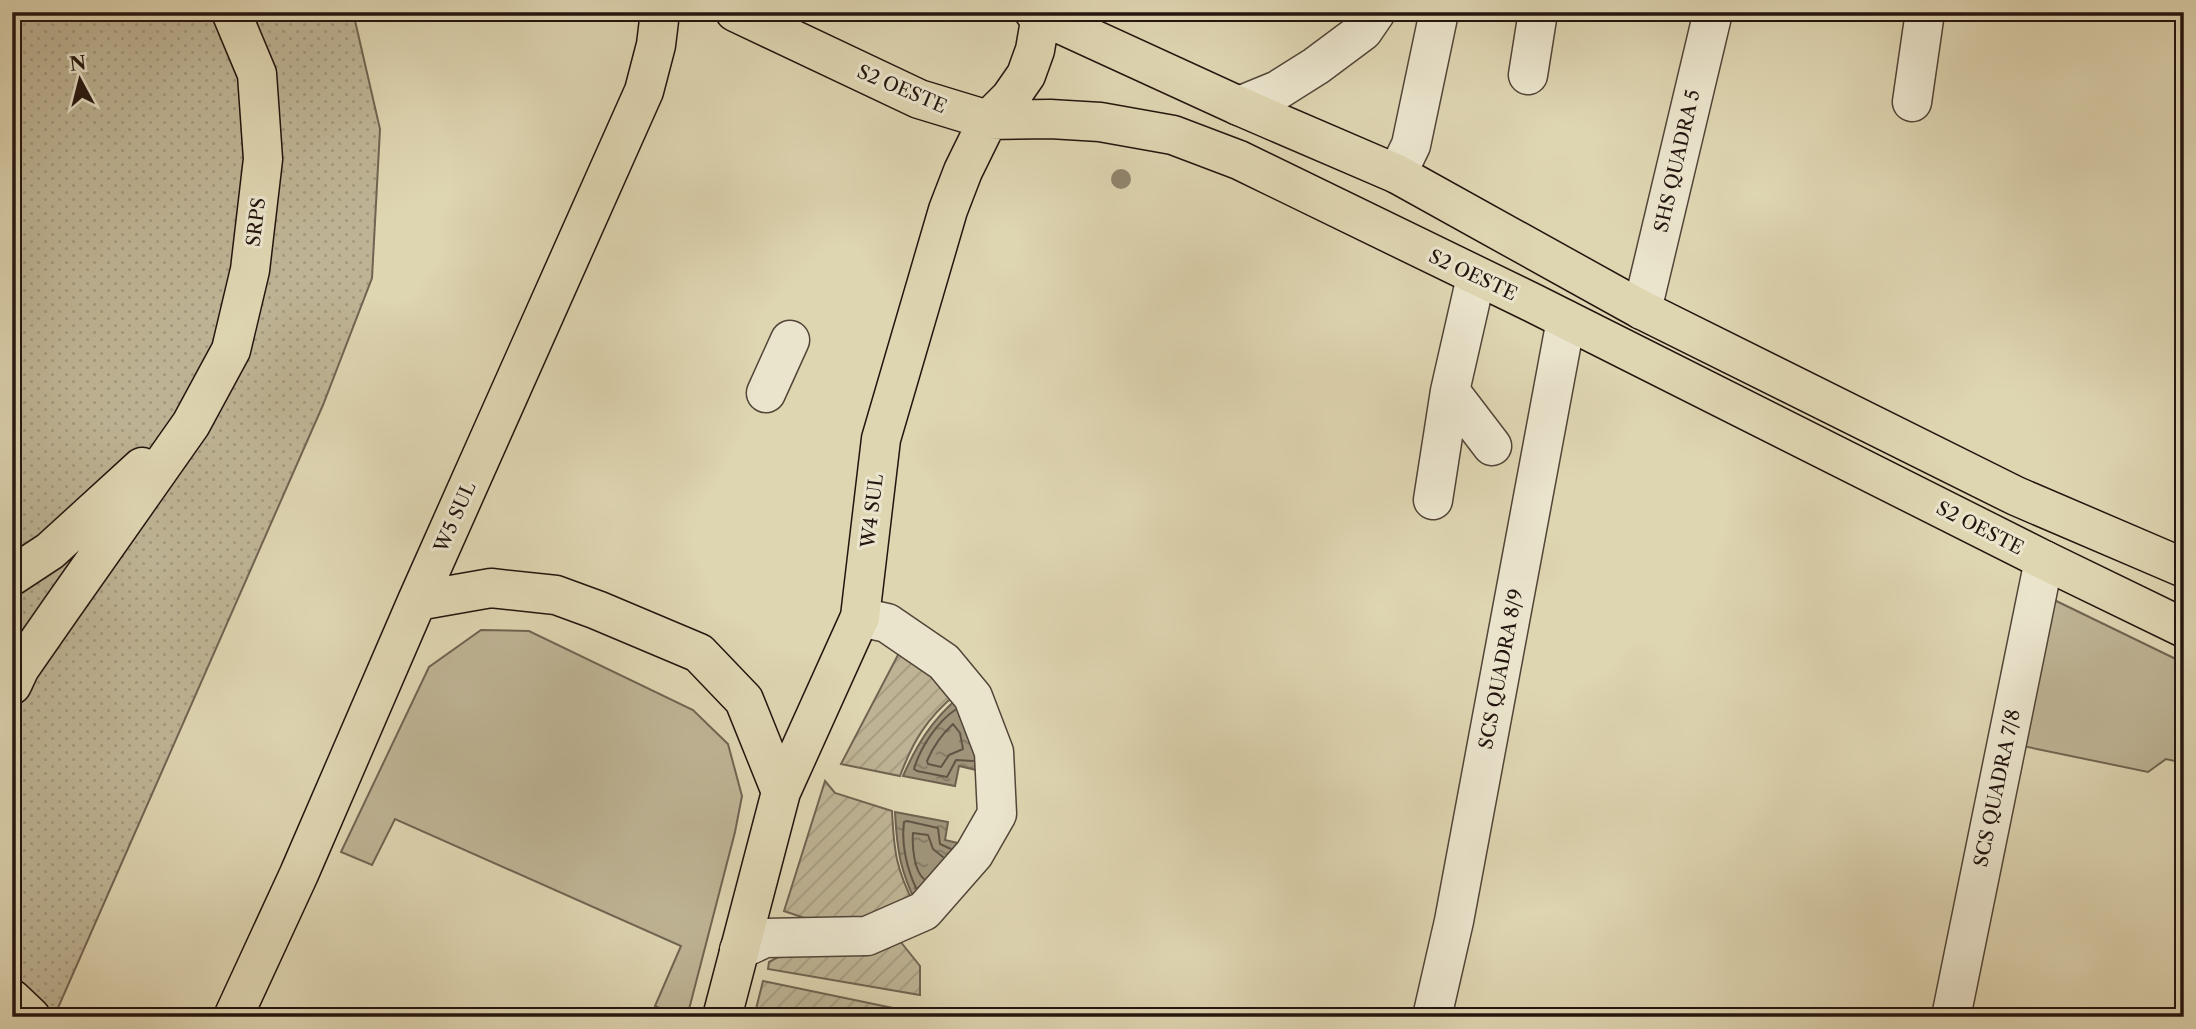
<svg xmlns="http://www.w3.org/2000/svg" width="2196" height="1029" font-family="'Libre Caslon Text',serif">
	<style>
		.grass { fill: #beb495; stroke: #716452; stroke-width: 2 }
		.park { fill: url(#park-dots); stroke: #716452; stroke-width: 2 }
		.garden { fill: url(#garden-furrows); stroke: #716452; stroke-width: 2 }
		.water { fill: url(#water-ripples); stroke: #6e614f; stroke-width: 2 }
		.lines { fill: none; stroke-linecap: round; stroke-linejoin: round }
		.shore { stroke: #625444; stroke-width: 2 }
		.minor-casing { stroke: #524538; stroke-width: 41 }
		.major-casing { stroke: #24150f; stroke-width: 41 }
		.minor { stroke: #eae4cc; stroke-width: 38 }
		.major { stroke: #ded5b1; stroke-width: 38 }
		.tree { fill: #91866e }
		.labels { text-anchor: middle; dominant-baseline: central; stroke-width: 6; stroke-linejoin: round; paint-order: stroke }
		.street-label { font-size: 19px; fill: #24150f; stroke: #eae4cc }
	</style>
	<defs>
		<pattern id="park-dots" width="8" height="8" patternUnits="userSpaceOnUse" patternTransform="scale(1.75)"><rect width="8" height="8" fill="#beb495"/><path d="M2 2h.1M6 6h.1" fill="none" stroke="#a39a7f" stroke-width="1.8" stroke-linecap="round"/></pattern>
		<pattern id="garden-furrows" width="10" height="10" patternUnits="userSpaceOnUse" patternTransform="scale(1.75)"><rect width="10" height="10" fill="#beb495"/><path d="M-1 1l2-2M0 10L10 0M9 11l2-2" fill="none" stroke="#a39a7f"/></pattern>
		<pattern id="water-ripples" width="26" height="14" patternUnits="userSpaceOnUse" patternTransform="scale(1.75)"><rect width="26" height="14" fill="#9f947a"/><path d="M2 4q2-2 4 0t4 0M15 11q2-2 4 0t4 0" fill="none" stroke="#817862"/></pattern>
	</defs>
	<rect width="100%" height="100%" fill="#ded5b1"/>
	<filter id="stains"><feTurbulence type="fractalNoise" baseFrequency=".00286" numOctaves="4"/><feColorMatrix values="0 0 0 0 .2 0 0 0 0 .09 0 0 0 0 .02 0 0 0 .5 -.17"/></filter>
	<radialGradient id="worn" r=".72"><stop offset=".6" stop-color="#630" stop-opacity="0"/><stop offset="1" stop-color="#630" stop-opacity=".3"/></radialGradient>
	<path class="grass" d="M2046,596L2184,663V763L2166,759L2148,772L2018,745Z
		M481,630L529,631L693,710L728,744L742,796L735,832L687,1017H678L655,1006L681,946L395,819L372,865L341,852L429,667Z"/>
	<path class="park" d="M12,12H353L380,129L372,278L323,405L54,1017H12Z"/>
	<path class="garden" d="M899,653L956,694C927,718 913,741 900,776L841,764Z
		M825,781L835,793L892,811C894,852 896,869 915,906L828,926L784,911Z
		M900,941L920,966V995L768,969L769,962L784,954Z
		M763,981L922,1014L921,1017H754Z"/>
	<path class="water" d="M959,697L985,772L959,766L955,786L903,776C917,744 932,720 959,697Z
		M895,812L948,822L945,840L971,846L917,905C900,870 897,851 895,812Z"/>
	<g class="lines">
		<path class="shore" d="M955,710C937,722 920,748 914,769L917,771L947,777L956,760L973,761
			M953,724L960,733L963,749L949,755L941,767L928,764L927,761C933,747 942,734 953,724Z
			M924,879C914,871 912,846 913,833L928,835L933,849L943,857
			M916,888C907,869 901,844 904,822L907,821L938,828L940,844L951,849"/>
		<defs>
			<path id="minor" d="M1528,75L1538,12
				M1912,102L1925,12
				M1239,106L1278,90L1316,66L1363,31L1376,12
				M1397,174L1411,145L1439,12
				M1642,310L1713,12
				M1450,391L1492,446
				M766,393L790,340
				M1433,500L1450,391L1476,277
				M739,950L765,938L867,936L924,911L974,854L997,814L994,752L973,697L944,662L887,623L860,617
				M1432,1017L1454,921L1566,320
				M1951,1017L2044,560"/>
			<path id="major" d="M735,12L919,99L988,120L1050,119L1100,122L1173,135L1239,160L1533,303L2044,560L2184,628
				M1034,12L1239,106L1397,174L1642,310L2016,496L2184,568
				M12,576L50,551L142,467
				M417,601L491,588L556,595L597,610L699,653L744,700L781,792
				M12,685L20,668L61,609L191,424L231,350L250,270L263,159L257,74L231,12
				M12,999L31,1017
				M233,1017L299,874L417,601L644,91L656,45L660,12
				M722,1017L781,792L860,617L881,439L948,210L963,171L988,120L1010,98L1026,75L1035,50L1041,15"/>
		</defs>
		<use href="#minor" class="minor-casing"/>
		<use href="#major" class="major-casing"/>
		<use href="#minor" class="minor"/>
		<use href="#major" class="major"/>
	</g>
	<circle class="tree" cx="1121" cy="179" r="10"/>
	<g class="labels">
		<g class="street-label">
			<text transform="translate(902 89) rotate(23)">S2 OESTE</text>
			<text transform="translate(1677 161) rotate(-77)">SHS QUADRA 5</text>
			<text transform="translate(256 222) rotate(-83)">SRPS</text>
			<text transform="translate(1473 275) rotate(25)">S2 OESTE</text>
			<text transform="translate(872 511) rotate(-83)">W4 SUL</text>
			<text transform="translate(455 517) rotate(-66)">W5 SUL</text>
			<text transform="translate(1980 528) rotate(27)">S2 OESTE</text>
			<text transform="translate(1501 669) rotate(-79)">SCS QUADRA 8/9</text>
			<text transform="translate(1997 788) rotate(-78)">SCS QUADRA 7/8</text>
		</g>
	</g>
	<rect width="2196" height="1029" fill="none" stroke="#ded5b1" stroke-width="42"/>
	<rect x="14" y="14" width="2168" height="1001" fill="none" stroke="#24150f" stroke-width="3.5"/>
	<rect x="21" y="21" width="2154" height="987" fill="none" stroke="#24150f" stroke-width="2"/>
	<g transform="translate(80 80) rotate(353)" stroke="#eae4cc" stroke-width="5" paint-order="stroke">
	<path d="M0-5L12 26L0 18L-12 26Z" fill="#24150f"/>
	<text y="-10" font-size="19" font-weight="bold" text-anchor="middle" fill="#24150f">N</text>
	</g>
	<rect width="100%" height="100%" filter="url(#stains)"/>
	<rect width="100%" height="100%" fill="url(#worn)"/>
</svg>
